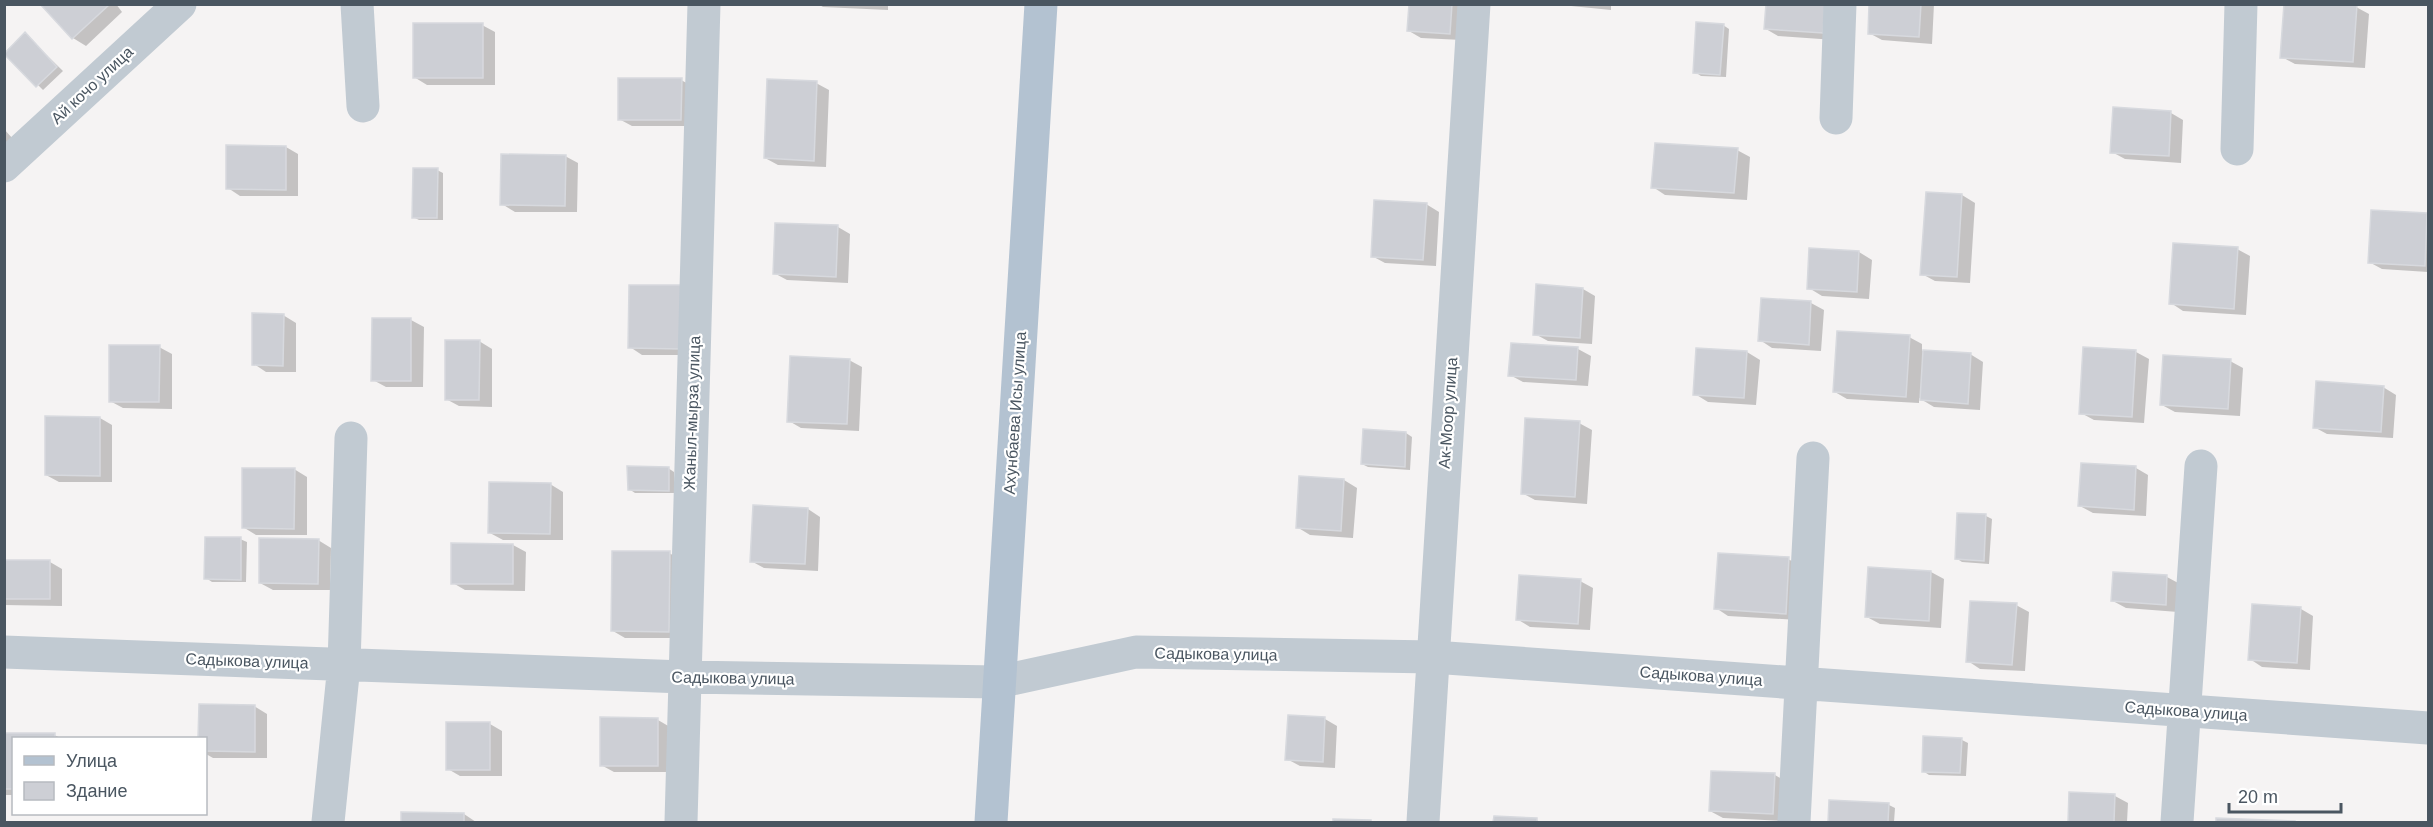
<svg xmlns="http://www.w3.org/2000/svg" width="2433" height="827" font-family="Helvetica,sans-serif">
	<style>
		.shadow { fill: #0003 }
		.building { fill: #cdcfd5; stroke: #d7d9de; stroke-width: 1.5 }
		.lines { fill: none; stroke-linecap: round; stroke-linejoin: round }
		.street { stroke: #c1cad2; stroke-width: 33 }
		.primary { stroke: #b3c2d1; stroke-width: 33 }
		.labels { text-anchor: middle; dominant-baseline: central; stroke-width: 4.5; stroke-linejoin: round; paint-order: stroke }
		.street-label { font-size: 16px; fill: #4a5661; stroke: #fff }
	</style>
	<rect width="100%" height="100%" fill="#f5f3f3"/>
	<path class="shadow" d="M42,4H116L122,12L86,46L73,38Z
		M818,4H888V10L823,7Z
		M1410,4H1465L1462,40L1421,38L1409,31Z
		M1551,4H1611V10Z
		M1767,4L1835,40L1778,36L1766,29Z
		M1871,4H1934L1932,44L1882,40L1869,33Z
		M2285,4L2356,7L2369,14L2365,68L2295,64L2282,57Z
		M482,25L495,32V85H427L414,77Z
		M1723,25L1729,29L1726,77L1701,76L1695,72Z
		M25,34L63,71L43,90L5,52Z
		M681,80L694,87L693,126H632L619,119Z
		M816,83L829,90L826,167L778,165L765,158Z
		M2171,113L2183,120L2181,163L2125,159L2112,152Z
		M4,129L13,139L4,147Z
		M286,147L298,154V196H240L228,188Z
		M1737,150L1750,157L1747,200L1665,195L1653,187Z
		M565,156L578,163L577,212H515L502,204Z
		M437,170L443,173V220H419L413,217Z
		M1927,193L1962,195L1975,203L1970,283L1935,281L1922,274Z
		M1426,204L1439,212L1436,266L1385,263L1372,256Z
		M2373,211L2428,215V272L2382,269L2369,262Z
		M838,227L850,234L848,283L787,280L774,273Z
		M2237,249L2250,256L2246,315L2183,311L2171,303Z
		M1859,252L1872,260L1869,299L1822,296L1809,288Z
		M630,286L694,355H642L630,347Z
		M1583,289L1595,296L1592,344L1548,341L1535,334Z
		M1762,300L1811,303L1824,310L1821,351L1772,348L1760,340Z
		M283,315L296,323V372H266L254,364Z
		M411,320L424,327L423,387H386L373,380Z
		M1909,337L1922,344V351L1970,354L1983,362L1980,410L1934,407L1919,398V403L1847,399L1835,392Z
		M479,341L492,349V407L459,406L446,399Z
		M159,347L172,354V409L123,408L110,401Z
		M1578,349L1591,356L1588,386L1523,382L1510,375Z
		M1747,352L1760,360L1756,405L1708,402L1695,394Z
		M2136,352L2149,359L2144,423L2094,420L2081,413Z
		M849,360L862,367L859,431L801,428L789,421Z
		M2230,361L2243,368L2240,416L2175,412L2162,405Z
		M2383,387L2396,395L2393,438L2327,434L2314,427Z
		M100,418L112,425V482H59L46,475Z
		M1579,423L1592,430L1587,504L1535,500L1522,493Z
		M1364,430L1406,433L1412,437L1410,470L1368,467L1362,464Z
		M668,468L674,472L675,493H635L629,489Z
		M2136,468L2148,475L2146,516L2093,513L2080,506Z
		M294,469L307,477V535H256L243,527Z
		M1344,480L1357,488L1353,538L1310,535L1297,527Z
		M550,484L563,492V540H503L490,533Z
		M808,509L820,517L818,571L764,568L751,561Z
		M1986,516L1992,519L1989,564L1962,562L1956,558Z
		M240,539L247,542L246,582H212L206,578Z
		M318,540L331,548L330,590H273L260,583Z
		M513,545L526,552L525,591L465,590L453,583Z
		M669,553L682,560L681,638H625L613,631Z
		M1788,559L1801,566L1798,620L1728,616L1716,608Z
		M4,562H50L62,569V606L4,605Z
		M1870,568L1931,572L1944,579L1941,628L1880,624L1867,617Z
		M2114,574L2167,577L2180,584L2178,612L2126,608L2113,601Z
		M1580,581L1593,588L1590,630L1530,627L1517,619Z
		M2016,605L2029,612L2025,671L1980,669L1968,661Z
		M2301,609L2313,616L2310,670L2262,667L2250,659Z
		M200,706H254L267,714V758H213L206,754V738H200Z
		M1325,719L1337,726L1335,768L1300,766L1287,759Z
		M658,720L670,727V772H614L601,765Z
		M490,724L502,731V776H460L448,769Z
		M4,735H54L61,738H14V795H4Z
		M1962,740L1968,743L1966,776L1929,775L1923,771Z
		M1775,775L1787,782L1785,821L1723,818L1710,811Z
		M2071,794L2115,796L2128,803L2127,822H2069Z
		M1831,802L1889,805L1895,808L1894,822H1830Z
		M403,814H464L476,822H403Z
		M1495,818L1536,820L1541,822H1495Z
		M2217,819L2290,822H2217Z
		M1335,820L1370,822H1372H1335Z"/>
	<path class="building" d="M40,4H110L72,39Z
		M1409,4H1452L1450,34L1407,31Z
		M1766,4H1825L1823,33L1764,29Z
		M1869,4H1921L1919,37L1868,34Z
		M2284,4L2357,5L2353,62L2280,58Z
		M1696,22L1724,24L1720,75L1693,73Z
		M413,23H483V78H413Z
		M25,32L57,67L36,87L4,54Z
		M618,78H682L681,120H618Z
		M767,79L817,81L814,161L764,158Z
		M2113,107L2171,111L2169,156L2110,153Z
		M1655,143L1738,148L1734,193L1651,188Z
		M226,145L286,146V190L226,189Z
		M501,154L566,155L565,206L500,205Z
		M413,168H438L437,218H412Z
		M1926,192L1962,194L1957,277L1920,275Z
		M1374,200L1427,203L1423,260L1371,257Z
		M2371,210L2427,213L2425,266L2368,263Z
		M775,223L838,225L836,277L773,274Z
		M2173,243L2238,247L2234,309L2169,304Z
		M1809,248L1859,251L1857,292L1807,289Z
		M1536,284L1583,288L1580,338L1533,335Z
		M629,285H682L681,349L628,348Z
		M1761,298L1811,301L1809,345L1758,341Z
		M252,313L284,314L283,366L252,365Z
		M372,318H411V381H371Z
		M1837,331L1910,335L1906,397L1833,392Z
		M445,340H480L479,400H445Z
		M1511,343L1578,347L1576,380L1508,376Z
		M109,345H160L159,402H109Z
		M2083,347L2136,350L2132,417L2079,414Z
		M1696,348L1747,351L1744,398L1693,395Z
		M1923,350L1971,353L1968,404L1920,400Z
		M2163,355L2231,359L2228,409L2160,405Z
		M790,356L850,359L847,424L787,422Z
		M2316,381L2384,386L2381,432L2313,428Z
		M45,416L100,417V476L45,475Z
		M1525,418L1580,421L1575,497L1521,494Z
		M1363,429L1406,432L1405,467L1361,464Z
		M2081,463L2136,466L2134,510L2078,506Z
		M627,466L669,467V491L628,490Z
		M242,468H295L294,529L242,528Z
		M1299,476L1344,479L1341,531L1296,528Z
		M489,482L551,483L550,534L488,533Z
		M753,505L808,508L805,564L750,562Z
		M1957,513L1986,514L1984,561L1955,559Z
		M205,537H241V580L204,579Z
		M259,538L319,539L318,584L259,583Z
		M451,543L513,544V584H451Z
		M612,551H670L669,632L611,631Z
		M1718,553L1789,557L1786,614L1714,609Z
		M4,560H50V599H4Z
		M1868,567L1931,571L1929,621L1865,617Z
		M2113,572L2167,575L2166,605L2111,601Z
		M1519,575L1581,579L1578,624L1516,620Z
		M1970,601L2017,603L2012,665L1966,662Z
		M2252,604L2301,607L2297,663L2248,660Z
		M199,704L255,705V752L206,751V738H198Z
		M1288,715L1325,717L1323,762L1285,760Z
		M600,717L658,718V766H600Z
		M446,722H490V770H446Z
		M4,733H55V738H14V789H4Z
		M1923,736L1962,738L1960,773L1922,772Z
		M1711,771L1775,773L1773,814L1709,811Z
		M2069,792L2115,794L2114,822H2068Z
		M1829,800L1889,803L1888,822H1828Z
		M401,812L464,813V822H401Z
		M1494,816L1537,818V822H1493Z
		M2216,818L2295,821V822H2216Z
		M1333,819L1371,820V822H1333Z"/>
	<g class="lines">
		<path class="street" d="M357,4L363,106
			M1836,118L1840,4
			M2237,149L2241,4
			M4,166L180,4
			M4,652L684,677L998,682L1136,652L1433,657L2428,728
			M328,822L344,665L351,438
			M681,822L704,4
			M1423,822L1474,4
			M1794,822L1813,458
			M2177,822L2201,466"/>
		<path class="primary" d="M991,822L1041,4"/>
	</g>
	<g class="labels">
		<g class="street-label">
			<text transform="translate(92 85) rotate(-43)">Ай кочо улица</text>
			<text transform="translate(692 413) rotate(-88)">Жаныл-мырза улица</text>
			<text transform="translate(1015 413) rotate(-86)">Ахунбаева Исы улица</text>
			<text transform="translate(1448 413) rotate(-86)">Ак-Моор улица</text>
			<text transform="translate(1216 654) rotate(1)">Садыкова улица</text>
			<text transform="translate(247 661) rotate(2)">Садыкова улица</text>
			<text transform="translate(1701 676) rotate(4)">Садыкова улица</text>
			<text transform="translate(733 678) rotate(1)">Садыкова улица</text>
			<text transform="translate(2186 711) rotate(4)">Садыкова улица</text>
		</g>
	</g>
	<rect width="2433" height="827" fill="none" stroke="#4a5661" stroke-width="12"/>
	<rect x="12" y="737" width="195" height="78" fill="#ffffff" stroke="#b7bbc0" stroke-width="1.5"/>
	<rect x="24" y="756" width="30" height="9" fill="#b3c2d1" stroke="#b7bbc0" stroke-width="1.5"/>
	<text x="66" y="767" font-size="18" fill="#4a5661">Улица</text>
	<rect x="24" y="782" width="30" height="18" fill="#cdcfd5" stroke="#b7bbc0" stroke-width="1.5"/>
	<text x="66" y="797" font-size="18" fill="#4a5661">Здание</text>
	<path d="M2229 803v9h112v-9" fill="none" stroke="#4a5661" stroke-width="3"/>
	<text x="2238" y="803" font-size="18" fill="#4a5661" stroke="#ffffff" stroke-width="4.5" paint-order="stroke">20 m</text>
</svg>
